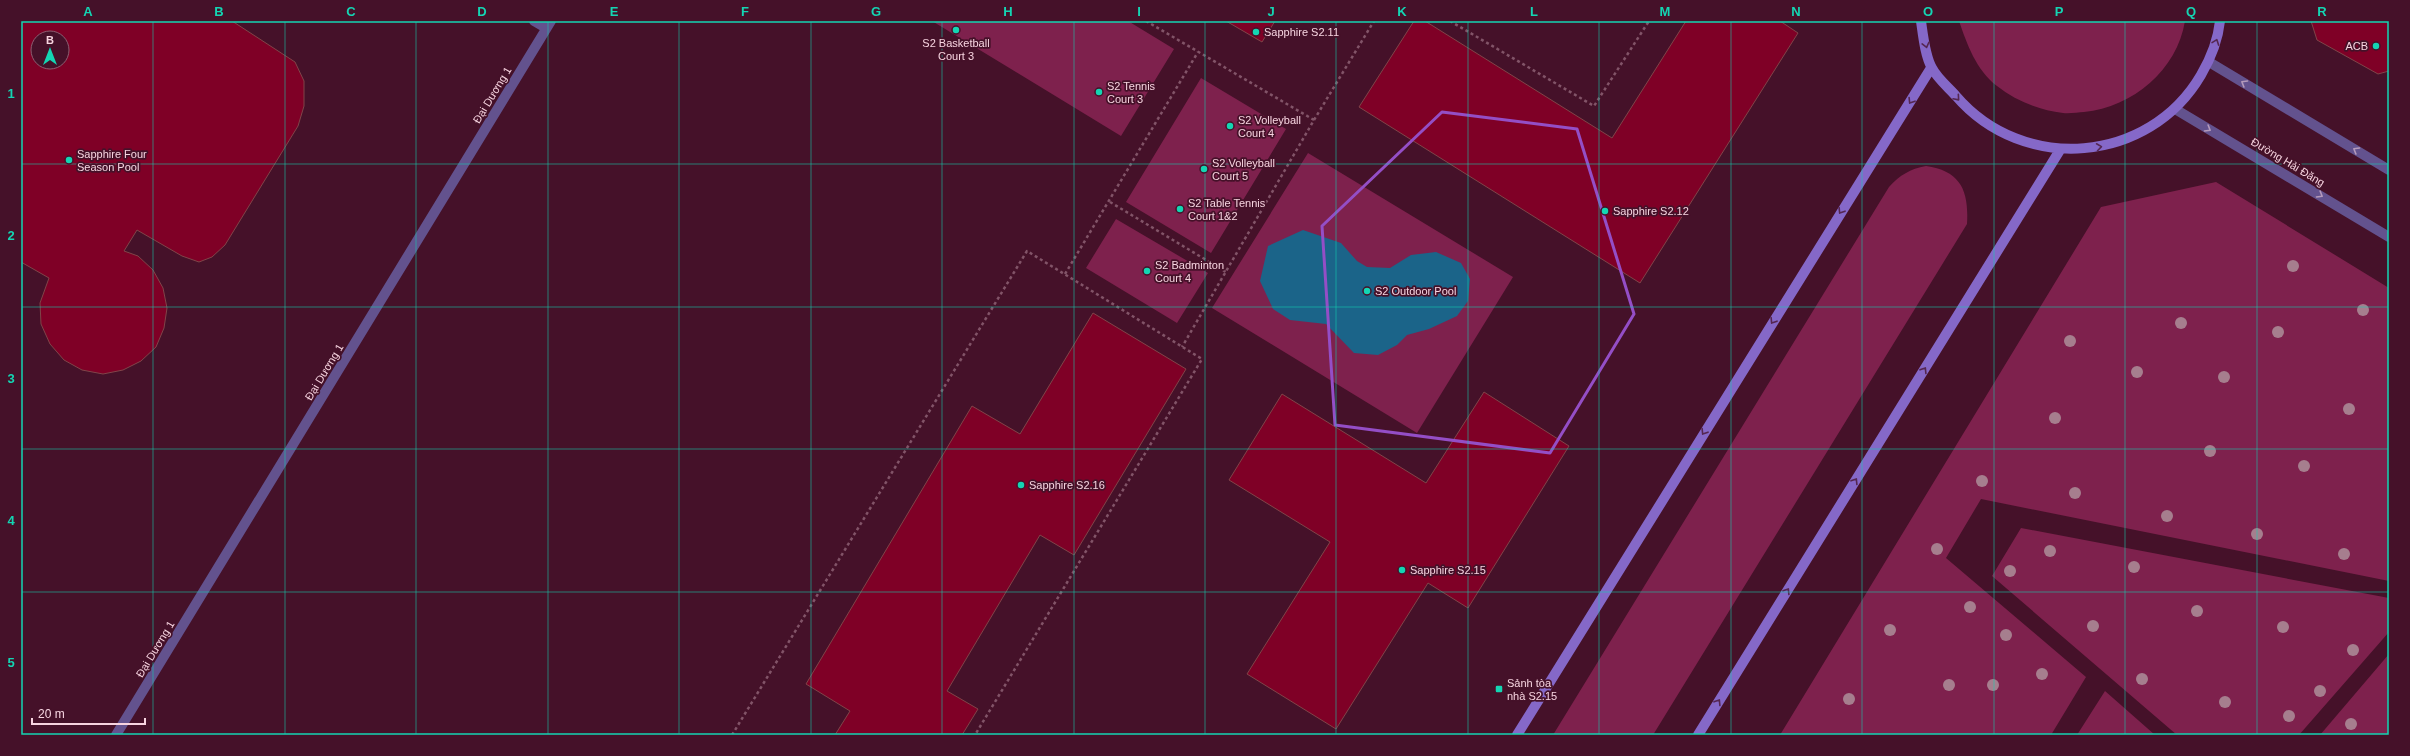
<svg xmlns="http://www.w3.org/2000/svg" width="2410" height="756" font-family="Arial,sans-serif">
	<style>
		.green { fill: #7e214d }
		.water { fill: #1b6489 }
		.building { fill: #7f0026; stroke: #804449; fill-rule: evenodd }
		.lines { fill: none; stroke-linecap: round; stroke-linejoin: round }
		.path { stroke: #825468; stroke-width: 2.5; stroke-dasharray: 3 3; stroke-linecap: butt }
		.minor { stroke: #63528e; stroke-width: 10 }
		.tertiary { stroke: #63528e; stroke-width: 10 }
		.secondary { stroke: #8568c8; stroke-width: 10 }
		.tree { fill: #a67e8e }
		.oneway { stroke: #552751 }
		.oneway2 { stroke: #b49abb }
		.marked { fill: none; stroke: #944ec6; stroke-width: 3; stroke-linejoin: round }
		.grid { fill: none; stroke: #14d5b3; stroke-width: 1; stroke-opacity: 0.55 }
		.poi-dot { fill: #14d5b3; stroke: #451129; stroke-width: 1.5 }
		.labels { text-anchor: middle; dominant-baseline: central; stroke-width: 3.5; stroke-linejoin: round; paint-order: stroke }
		.poi-label { font-size: 11px; fill: #f7d4e0; stroke: #451129; text-anchor: start }
		.street-label { font-size: 11px; fill: #f7d4e0; stroke: #451129 }
		.neatline { fill: none; stroke: #14d5b3; stroke-width: 1.5 }
		.grid-label { font-size: 13px; text-anchor: middle; font-weight: bold; fill: #14d5b3 }
	</style>
	<rect width="100%" height="100%" fill="#451129"/>
	<path class="green" d="M932,21H1128L1174,49L1121,136Z
		M1959,21H2185C2177,70 2133,107 2084,112C2078,112 2070,114 2063,113C2039,110 2016,101 1997,86C1976,70 1967,44 1959,21Z
		M1201,78L1286,129L1211,253L1126,202Z
		M1308,153L1513,277L1417,433L1212,308Z
		M1926,166C1961,171 1969,191 1967,224L1653,735H1553L1889,187C1900,175 1910,169 1926,166Z
		M2216,182L2389,288V581L1981,499L1946,558L2086,677L2051,735H1780L2101,207Z
		M1116,219L1208,273L1177,323L1086,268Z
		M2021,528L2389,598V632L2299,735H2177L1992,576Z
		M2389,654V735H2320Z
		M2105,691L2155,735H2077Z"/>
	<path class="water" d="M1303,230L1341,243L1357,261L1367,267L1390,268L1411,255L1436,252L1461,263L1470,279L1468,301L1457,316L1429,329L1407,335L1397,345L1378,355L1354,353L1326,324L1290,320L1273,309L1260,281L1268,246Z"/>
	<path class="building" d="M21,21H232L295,62L304,81V106L298,126L225,245L212,257L199,262L182,256L137,230L124,251L138,256L153,270L163,288L167,308L164,328L156,347L141,361L123,370L103,374L82,370L64,360L50,344L41,324L40,303L49,278L21,262ZM38,38H62V62H38Z
		M1226,21H1275L1262,42Z
		M1414,21H1425L1612,138L1686,21H1780L1798,33L1640,283L1359,107Z
		M2311,21H2389V71L2378,74L2317,40Z
		M1093,313L1186,369L1074,555L1040,535L947,691L978,709L962,735H835L850,711L806,684L972,406L1020,434Z
		M1484,392L1569,446L1468,608L1428,583L1336,729L1247,674L1330,542L1229,480L1282,394L1426,483Z"/>
	<g class="lines">
		<path class="path" d="M1146,21L1314,120L1182,347
			M1450,21L1594,106L1649,21
			M1314,120L1374,21
			M1110,202L1226,272
			M1065,274L1198,52
			M732,735L1027,251L1202,359L975,735"/>
		<path class="minor" d="M534,21L546,28
			M116,735L551,21"/>
		<path class="tertiary" d="M2209,62L2389,170
			M2175,109L2389,237"/>
		<path class="secondary" d="M1921,21C1923,35 1925,56 1932,68C1937,78 1948,87 1956,96C2023,174 2149,164 2201,75C2211,58 2218,40 2220,21
			M1517,735L1931,68
			M1698,735L2060,150"/>
	</g>
	<g class="tree">
		<circle cx="2293" cy="266" r="6"/>
		<circle cx="2363" cy="310" r="6"/>
		<circle cx="2181" cy="323" r="6"/>
		<circle cx="2278" cy="332" r="6"/>
		<circle cx="2070" cy="341" r="6"/>
		<circle cx="2137" cy="372" r="6"/>
		<circle cx="2224" cy="377" r="6"/>
		<circle cx="2349" cy="409" r="6"/>
		<circle cx="2055" cy="418" r="6"/>
		<circle cx="2210" cy="451" r="6"/>
		<circle cx="2304" cy="466" r="6"/>
		<circle cx="1982" cy="481" r="6"/>
		<circle cx="2075" cy="493" r="6"/>
		<circle cx="2167" cy="516" r="6"/>
		<circle cx="2257" cy="534" r="6"/>
		<circle cx="1937" cy="549" r="6"/>
		<circle cx="2050" cy="551" r="6"/>
		<circle cx="2344" cy="554" r="6"/>
		<circle cx="2134" cy="567" r="6"/>
		<circle cx="2010" cy="571" r="6"/>
		<circle cx="1970" cy="607" r="6"/>
		<circle cx="2197" cy="611" r="6"/>
		<circle cx="2093" cy="626" r="6"/>
		<circle cx="2283" cy="627" r="6"/>
		<circle cx="1890" cy="630" r="6"/>
		<circle cx="2006" cy="635" r="6"/>
		<circle cx="2353" cy="650" r="6"/>
		<circle cx="2042" cy="674" r="6"/>
		<circle cx="2142" cy="679" r="6"/>
		<circle cx="1949" cy="685" r="6"/>
		<circle cx="1993" cy="685" r="6"/>
		<circle cx="2320" cy="691" r="6"/>
		<circle cx="1849" cy="699" r="6"/>
		<circle cx="2225" cy="702" r="6"/>
		<circle cx="2289" cy="716" r="6"/>
		<circle cx="2351" cy="724" r="6"/>
	</g>
	<defs><path id="oneway-chevron" d="M-2-3.5L2.5 0L-2 3.5" fill="none" stroke-width="1.6" stroke-linecap="round" stroke-linejoin="round"/></defs>
	<g class="oneway">
		<use href="#oneway-chevron" transform="translate(2216 42) rotate(-70)"/>
		<use href="#oneway-chevron" transform="translate(1926 45) rotate(76)"/>
		<use href="#oneway-chevron" transform="translate(1957 98) rotate(49)"/>
		<use href="#oneway-chevron" transform="translate(1911 101) rotate(122)"/>
		<use href="#oneway-chevron" transform="translate(2099 147) rotate(-8)"/>
		<use href="#oneway-chevron" transform="translate(1841 211) rotate(122)"/>
		<use href="#oneway-chevron" transform="translate(1773 321) rotate(122)"/>
		<use href="#oneway-chevron" transform="translate(1924 370) rotate(-58)"/>
		<use href="#oneway-chevron" transform="translate(1704 432) rotate(122)"/>
		<use href="#oneway-chevron" transform="translate(1855 481) rotate(-58)"/>
		<use href="#oneway-chevron" transform="translate(1787 591) rotate(-58)"/>
		<use href="#oneway-chevron" transform="translate(1718 702) rotate(-58)"/>
	</g>
	<g class="oneway2">
		<use href="#oneway-chevron" transform="translate(2244 83) rotate(-149)"/>
		<use href="#oneway-chevron" transform="translate(2208 129) rotate(31)"/>
		<use href="#oneway-chevron" transform="translate(2356 150) rotate(-149)"/>
		<use href="#oneway-chevron" transform="translate(2320 195) rotate(31)"/>
	</g>
	<path class="marked" d="M1442,112L1577,129L1634,314L1550,453L1335,425L1322,226Z"/>
	<path class="grid" d="M153,21V735M285,21V735M416,21V735M548,21V735M679,21V735M811,21V735M942,21V735M1074,21V735M1205,21V735M1336,21V735M1468,21V735M1599,21V735M1731,21V735M1862,21V735M1994,21V735M2125,21V735M2257,21V735M21,164H2389M21,307H2389M21,449H2389M21,592H2389"/>
	<g class="poi-dot">
		<circle cx="956" cy="30" r="4"/>
		<circle cx="1256" cy="32" r="4"/>
		<circle cx="2376" cy="46" r="4"/>
		<circle cx="1099" cy="92" r="4"/>
		<circle cx="1230" cy="126" r="4"/>
		<circle cx="69" cy="160" r="4"/>
		<circle cx="1204" cy="169" r="4"/>
		<circle cx="1180" cy="209" r="4"/>
		<circle cx="1605" cy="211" r="4"/>
		<circle cx="1147" cy="271" r="4"/>
		<circle cx="1367" cy="291" r="4"/>
		<circle cx="1021" cy="485" r="4"/>
		<circle cx="1402" cy="570" r="4"/>
		<rect x="1495" y="685" width="8" height="8" rx="2"/>
	</g>
	<g class="labels">
		<g class="poi-label">
			<text x="1264" y="32">Sapphire S2.11</text>
			<text x="956" y="43" text-anchor="middle">S2 Basketball<tspan x="956" dy="13">Court 3</tspan></text>
			<text x="2368" y="46" text-anchor="end">ACB</text>
			<text x="1107" y="86">S2 Tennis<tspan x="1107" dy="13">Court 3</tspan></text>
			<text x="1238" y="120">S2 Volleyball<tspan x="1238" dy="13">Court 4</tspan></text>
			<text x="77" y="154">Sapphire Four<tspan x="77" dy="13">Season Pool</tspan></text>
			<text x="1212" y="163">S2 Volleyball<tspan x="1212" dy="13">Court 5</tspan></text>
			<text x="1188" y="203">S2 Table Tennis<tspan x="1188" dy="13">Court 1&amp;2</tspan></text>
			<text x="1613" y="211">Sapphire S2.12</text>
			<text x="1155" y="265">S2 Badminton<tspan x="1155" dy="13">Court 4</tspan></text>
			<text x="1375" y="291">S2 Outdoor Pool</text>
			<text x="1029" y="485">Sapphire S2.16</text>
			<text x="1410" y="570">Sapphire S2.15</text>
			<text x="1507" y="683">Sảnh tòa<tspan x="1507" dy="13">nhà S2.15</tspan></text>
		</g>
		<g class="street-label">
			<text transform="translate(492 95) rotate(-59)">Đại Dương 1</text>
			<text transform="translate(2288 162) rotate(31)">Đường Hải Đăng</text>
			<text transform="translate(324 372) rotate(-59)">Đại Dương 1</text>
			<text transform="translate(155 649) rotate(-59)">Đại Dương 1</text>
		</g>
	</g>
	<rect width="2410" height="756" fill="none" stroke="#451129" stroke-width="44"/>
	<g transform="translate(50 50)"><circle r="19" fill="#451129" stroke="#8c5f72"/>
	<path d="M0-3L7 15L0 10L-7 15Z" fill="#14d5b3"/>
	<text y="-6" font-size="11" font-weight="bold" text-anchor="middle" fill="#f7d4e0">B</text>
	</g>
	<path d="M32 718v6h113v-6" fill="none" stroke="#f7d4e0" stroke-width="2"/>
	<text x="38" y="718" font-size="12" fill="#f7d4e0" stroke="#451129" stroke-width="3" paint-order="stroke">20 m</text>
	<rect x="22" y="22" width="2366" height="712" class="neatline"/>
	<g class="grid-label">
		<text x="88" y="16">A</text>
		<text x="219" y="16">B</text>
		<text x="351" y="16">C</text>
		<text x="482" y="16">D</text>
		<text x="614" y="16">E</text>
		<text x="745" y="16">F</text>
		<text x="876" y="16">G</text>
		<text x="1008" y="16">H</text>
		<text x="1139" y="16">I</text>
		<text x="1271" y="16">J</text>
		<text x="1402" y="16">K</text>
		<text x="1534" y="16">L</text>
		<text x="1665" y="16">M</text>
		<text x="1796" y="16">N</text>
		<text x="1928" y="16">O</text>
		<text x="2059" y="16">P</text>
		<text x="2191" y="16">Q</text>
		<text x="2322" y="16">R</text>
		<text x="11" y="98">1</text>
		<text x="11" y="240">2</text>
		<text x="11" y="383">3</text>
		<text x="11" y="525">4</text>
		<text x="11" y="667">5</text>
	</g>
</svg>
